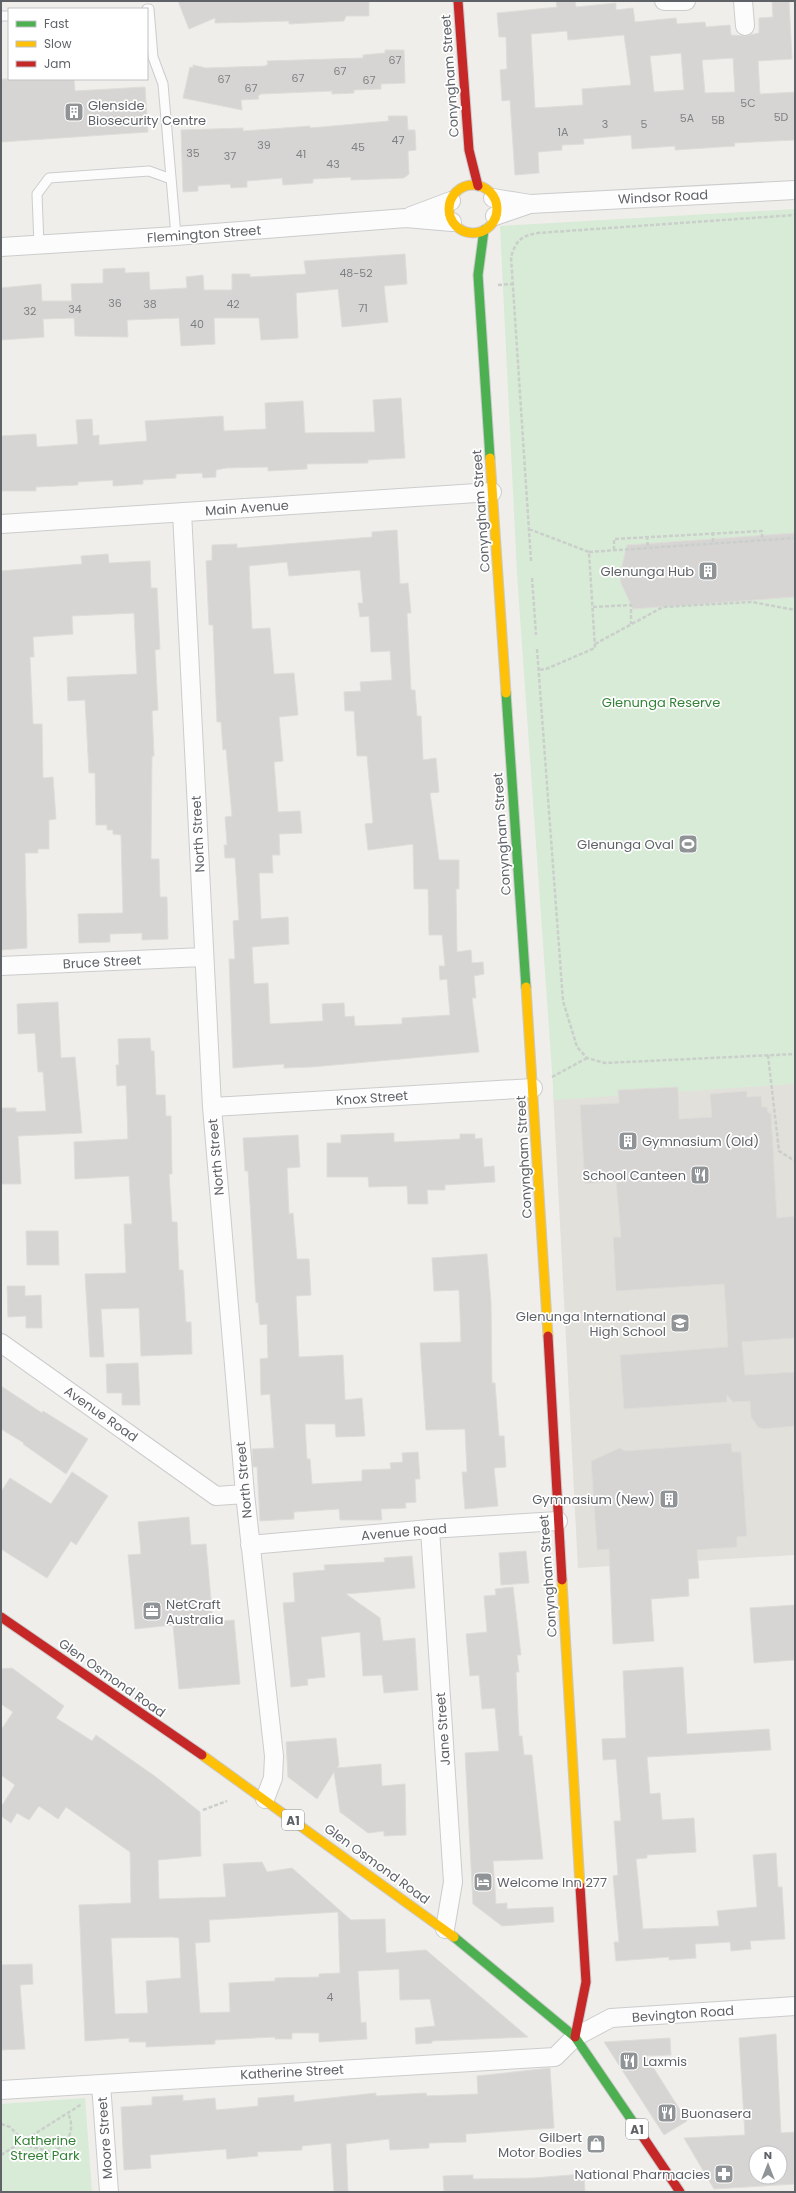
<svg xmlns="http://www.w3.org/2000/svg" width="796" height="2193" font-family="Poppins,sans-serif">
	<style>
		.education { fill: #e2e0da }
		.green { fill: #d8ebd6 }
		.building { fill: #d6d5d3; stroke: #deddd9; fill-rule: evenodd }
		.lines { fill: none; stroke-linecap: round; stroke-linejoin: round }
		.lane-casing { stroke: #cbcccc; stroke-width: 11 }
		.street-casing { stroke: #cbcccc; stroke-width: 20 }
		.fast-casing { stroke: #cacacb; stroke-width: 11 }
		.slow-casing { stroke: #cacacb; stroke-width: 11 }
		.jam-casing { stroke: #cacacb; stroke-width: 11 }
		.path { stroke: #cacfcc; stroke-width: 2.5; stroke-dasharray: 4 2; stroke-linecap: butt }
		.lane { stroke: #fdfcfc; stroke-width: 9 }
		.street { stroke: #fdfcfc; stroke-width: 18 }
		.fast { stroke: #4caf50; stroke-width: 9 }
		.slow { stroke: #ffc107; stroke-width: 9 }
		.jam { stroke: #c62828; stroke-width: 9 }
		.labels { text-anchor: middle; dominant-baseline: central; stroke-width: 3.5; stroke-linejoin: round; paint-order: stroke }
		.number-label { font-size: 11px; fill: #7e8184 }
		.shield { fill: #fff; stroke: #8f9295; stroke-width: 1 }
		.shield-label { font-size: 12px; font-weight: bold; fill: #5f6368 }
		.street-label { font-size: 13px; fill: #5f6368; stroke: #fff }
		.poi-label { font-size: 13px; fill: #5f6368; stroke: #fff; text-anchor: end }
		.park-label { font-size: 13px; fill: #348238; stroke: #fff }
	</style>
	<rect width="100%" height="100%" fill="#efeeea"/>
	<path class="education" d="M795,1078V1555L578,1568L553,1090Z"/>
	<path class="green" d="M795,209V1084L554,1100L517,574L500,226Z
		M85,2098L92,2192H1V2104Z"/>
	<path class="building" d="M178,1H369V16H346L344,21L289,24V21L215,23V18L189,29Z
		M556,1H575L576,7L616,3V10L633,8L635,22L676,18L677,24L705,22L706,27L730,25L731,35L745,36L759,33V18L773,17L772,1H789L792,59L758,61L760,94L795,92V140L734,143L735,146L675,150V146L632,149L631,135L583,139L584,144L562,145V150L538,152L539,173L515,175L510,100L502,101L500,70L507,69L506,37H499L497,13L557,7ZM567,31L568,40L624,35L631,85L582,89L583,105L535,108L531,34ZM681,53L684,90L654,92L650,56ZM733,58L735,92L705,93L702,60Z
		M385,50H404L405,83L381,84V89L354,90V93L332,94V91L261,94L258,96L259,99L241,100L242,110L183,98L190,67L193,68V65L206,68L265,66L268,64L267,61L363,58V55L385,53Z
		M1,79H74L75,91L145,87L148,132L1,142Z
		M388,116H407L408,130H415L416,150L408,151L409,174L404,178L351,180V177L313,179V183L283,185L282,178L247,181V187L231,188L230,184L198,186V191L183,192L181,130L243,128V131L310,126V128L389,121Z
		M405,254L407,284L384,286L388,322L342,327L338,289L296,293L298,338L261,340L259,318H214L215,344L181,346L179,318L127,320L128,337L75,336L74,318L43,319L44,337L1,340V288L41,284L42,301H72L71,284L103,283V269L125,268V273L149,272L150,290L187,288L186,277L203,275L204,290H232V274H250V277L306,274L304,261Z
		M401,398L405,458L368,460V463L307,464V469L268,471V467L226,468L216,470V477L203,478L202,473L176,474V478L143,480V484L113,486V480L78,482V485L36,487V491H1V436L36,434L37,447L78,444L76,420L92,419L93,436L99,435V445L147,441L145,421L223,416L224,431L266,429L265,403L303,401L305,433L375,432L373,400Z
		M397,530L400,584L408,583L411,613H407L411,690H415L417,716H421L423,760L436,758L439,792L430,793L439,860H459V889H456L457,952L471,950L472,963L483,962L484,974L474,976L476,998H472L479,1052L311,1067L284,1068V1064L233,1068L229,959H235L233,921L239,920L235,858H225L224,845H227L225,817L232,816L226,749L223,750L221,722H217L213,625H209L206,561L212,560V545L237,544V548L372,537V532ZM287,562L289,576L360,570L363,603H358L360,617L369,616L371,652L390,651L392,680L360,682L361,691L344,692L345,711H354L357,756H367L373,823L365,824L368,850L413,844L414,889H428L429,935H442L445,966H439L440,980L447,979L450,1015L402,1018V1024L355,1026L354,1016L345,1017L344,1003L322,1004L323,1021L270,1024L268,983L254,984L252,947L289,944L288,917L261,919L259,873H273L272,855H280L279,834L302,833L300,811L278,812L274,762L283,761L279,717L298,715L294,673L274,674L270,628L252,629L249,566Z
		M795,533V597L633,609L621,583L620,574L627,545Z
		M108,554L109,563L150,561L151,588H157L160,649L155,650L158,710L152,711L154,756H152L151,859H159L160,897H167L168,939L142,940V933L110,934V942L79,943L78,914L123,913L121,835L113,834V830H107V825H96L95,773H89L85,700L68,701L67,677L137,674L134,613L72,616L73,634L33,637L34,657H30L33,724H42L43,778L53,777L56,819L49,820V849H38V853H25L27,948L1,950V571L82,564L81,556Z
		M58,1002L61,1058L75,1057L82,1133L18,1136L21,1184H1V1108H16V1112L46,1111L43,1072H38L35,1033L18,1034L17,1004Z
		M150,1038L151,1051H154L156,1095H165L166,1116H171L172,1174H169L172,1222H177L179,1270H183L186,1322H191L192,1354L141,1356L139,1308L101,1309L104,1357H90L85,1274L126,1273L124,1224H132L129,1176L75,1179L74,1142L128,1139L126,1085L117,1086L116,1065H119L118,1039Z
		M678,1087L679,1119L712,1117L710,1094L747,1091V1097L761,1096L762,1107H767L768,1113H771L777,1218L795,1216V1338L742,1342L745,1375L795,1372V1426L763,1429L758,1427L751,1417L750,1401L733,1402L727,1395V1402L624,1409L620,1355L728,1347L724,1284L616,1291L613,1237H621L616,1181L585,1184L580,1105L619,1103L618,1090Z
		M394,1133V1142L460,1139V1134H475V1139L482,1138L484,1167L494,1166L495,1182L445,1185V1190H427L428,1204H408L407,1186L369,1187L368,1177H327V1143H341V1135Z
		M298,1135L300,1167L287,1168L289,1214L293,1213L297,1259H309L311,1295L296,1296L299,1357L343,1355L345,1400L362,1398L365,1436L336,1437L335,1424H305L307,1459H310L312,1484L362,1481V1470L391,1469L390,1463L403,1462L402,1453L418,1452L420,1479H415L416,1502L405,1503L406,1508L381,1509L382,1520H340L339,1509L294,1512V1519L260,1521L257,1467H253L252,1449L274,1448L270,1394L261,1395L260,1359L268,1358L267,1324L260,1325L258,1302L256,1303L248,1171H245L243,1138Z
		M26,1231H58L59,1265H27Z
		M487,1254L491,1302L492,1383H495L499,1436H504L506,1467L494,1468L498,1506L465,1509L462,1472H467L465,1429L426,1430L420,1343L461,1342L459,1290L434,1291L432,1258Z
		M7,1286H25V1296L41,1295L42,1328H26V1316L8,1317Z
		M138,1363L140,1405H122V1393H107L106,1364Z
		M1,1386L42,1413L43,1411L88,1439L66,1474L23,1444L24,1443L1,1429Z
		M731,1443L732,1452H741L747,1536L737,1537V1547L697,1550L699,1578L688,1579L689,1596L651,1599L654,1641L613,1644L609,1549L597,1550L591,1461L620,1448L625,1451Z
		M72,1472L108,1496L76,1545L71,1541L47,1578L1,1549V1492L10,1478L51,1504Z
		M189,1517L191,1545L206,1544L213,1622L234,1620L240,1684L179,1689L173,1625L135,1629L128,1555L141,1554L138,1522Z
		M526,1551L529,1583L501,1585L499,1553Z
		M412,1556L415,1588L346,1594L380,1618L383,1641L415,1638L418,1690L384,1693L382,1675L363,1676L360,1632L321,1637L325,1677L307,1679L308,1685L291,1687L283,1603L295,1602L293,1573L325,1570L324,1565L385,1562L384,1558Z
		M513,1587L521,1655H517L519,1672H516L519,1736H522L524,1755H532L543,1859L493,1861L496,1904L507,1903V1909L553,1907L554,1922L502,1926L473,1904L465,1753L499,1751L495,1708L482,1709L479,1675L470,1676L466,1634L487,1632L484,1596L496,1595L495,1589Z
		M795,1605V1660L754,1663L750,1608Z
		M683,1667L687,1734L769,1729L771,1750L647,1757L650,1794L660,1793L662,1820L694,1818L696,1852L647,1855V1858L636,1859L643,1929L719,1926L717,1911L757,1907L753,1855L776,1853L778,1887H782L785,1939L750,1941L751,1949L731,1951L730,1942L695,1944L696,1958L669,1960V1957L616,1961L614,1942H619L613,1876L618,1875L614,1821H621L616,1759L603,1760L602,1739L626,1738L623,1671Z
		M12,1668L64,1706L56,1718L92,1741L96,1735L156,1777L200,1812L201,1856L158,1860L159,1899L226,1897L223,1864L262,1862L267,1872L292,1868L351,1920L385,1919L386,1953L426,1950L528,2037L432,2041V2043L416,2044L415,2028L435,2026L430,1999L400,2000L399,1969L358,1971L361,2023L366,2022L367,2039L319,2042V2033H292V2039H275V2037L215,2040V2044L146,2047V2042H129V2038L85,2041L79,1905L131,1903L130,1852L66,1807L58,1819L39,1806L29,1820L17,1813L11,1823L1,1816V1807L15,1785L1,1775V1730L13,1712L1,1704V1669ZM338,1912L340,1973L319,1974V1977L275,1978V1981L229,1983L230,2012L200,2013L195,1943L210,1942L209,1920ZM173,1937L179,1938L181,1978L146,1981L148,2013L115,2014L111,1938Z
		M336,1738L339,1765L337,1768L381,1764L382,1786L405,1784L406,1835L384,1836V1831L368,1833L340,1812L334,1772L317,1799L288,1777L286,1742Z
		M32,1964L33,1984L20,1985L25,2049L1,2050V1965Z
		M776,2034L781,2133L795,2132V2184L714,2189L684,2138L745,2135L739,2038ZM756,2153H780V2177H756Z
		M670,2038L671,2055L646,2056L687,2121L664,2135L604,2042Z
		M550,2068L554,2128L466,2134V2142L429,2143V2148L390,2150L389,2139L346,2144L348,2192H334L331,2143L302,2146V2150L257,2152L258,2156L227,2159L226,2149L150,2155L151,2168L124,2170L121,2107L152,2105V2097L183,2095V2101L215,2098L216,2110L258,2106V2098L294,2095V2102L376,2093V2096L426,2093L427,2096L478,2094L477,2076Z
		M584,2174L585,2192H444L443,2176L473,2175V2179L533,2178Z"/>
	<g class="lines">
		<defs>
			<path id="lane" d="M147,9H149L153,57L163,84L176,236
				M1,16H9
				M39,245L37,194L49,178L149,171L171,179"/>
			<path id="street" d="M664,1H686
				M743,1L745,26
				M493,198L530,204L795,190
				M411,216L451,201
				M495,216L527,205
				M1,247L176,236L406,218L452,222
				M182,512L212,1107L245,1494L274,1756L273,1778L265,1799
				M1,524L492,492
				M1,966L203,957
				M212,1107L533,1088
				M1,1343L216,1496L245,1494
				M430,1529L453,1882L445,1929
				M250,1545L430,1529L558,1521
				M101,2084L109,2192
				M1,2090L555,2057L575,2037L611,2018L795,2006"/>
			<path id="fast" d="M484,230L478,275L490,458
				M506,693L526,987
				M454,1937L575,2037L635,2125"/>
			<path id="slow" d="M449 209a24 24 0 1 1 48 0a24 24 0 1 1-48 0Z
				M490,458L506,693
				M526,987L548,1336
				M562,1580L580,1886
				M202,1755L454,1937"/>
			<path id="jam" d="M458,1L469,150L478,186
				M548,1336L562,1580
				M1,1617L202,1755
				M575,2037L586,1982L580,1886
				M635,2125L680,2192"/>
		</defs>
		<use href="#lane" class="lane-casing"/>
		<use href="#street" class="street-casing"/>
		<use href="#fast" class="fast-casing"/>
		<use href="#slow" class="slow-casing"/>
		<use href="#jam" class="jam-casing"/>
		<path class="path" d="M498,285L512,284
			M529,529L589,552L595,648L546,669L538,670
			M713,532V543
			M647,536L648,548
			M614,550V539L762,531V540
			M589,552L795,538
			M531,561L511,257C516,241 520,236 538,233L795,215
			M532,578L536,635
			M593,607L631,605V624
			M595,644L663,607L752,602L795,610
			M537,649L563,1001L577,1047L587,1058L605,1063L795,1054
			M768,1055L779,1151L795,1161
			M552,1077L587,1058
			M203,1810L227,1801
			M1,2124L10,2127L28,2146L52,2152C68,2144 76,2131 68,2113
			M1,2155L82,2104"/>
		<use href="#lane" class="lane"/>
		<use href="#street" class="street"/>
		<use href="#fast" class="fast"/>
		<use href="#slow" class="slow"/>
		<use href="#jam" class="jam"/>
	</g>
	<defs>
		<symbol id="building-square" viewBox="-11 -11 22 22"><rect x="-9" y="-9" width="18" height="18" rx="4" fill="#919496" stroke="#fff"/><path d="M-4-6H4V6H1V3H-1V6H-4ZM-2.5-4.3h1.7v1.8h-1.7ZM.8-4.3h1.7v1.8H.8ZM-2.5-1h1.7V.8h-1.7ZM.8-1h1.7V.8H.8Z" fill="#fff"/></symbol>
		<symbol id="stadium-square" viewBox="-11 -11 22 22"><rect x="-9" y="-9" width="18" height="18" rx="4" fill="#919496" stroke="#fff"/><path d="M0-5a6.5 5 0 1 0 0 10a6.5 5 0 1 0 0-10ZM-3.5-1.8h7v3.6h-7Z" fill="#fff"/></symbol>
		<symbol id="restaurant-square" viewBox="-11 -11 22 22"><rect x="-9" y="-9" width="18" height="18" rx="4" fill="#919496" stroke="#fff"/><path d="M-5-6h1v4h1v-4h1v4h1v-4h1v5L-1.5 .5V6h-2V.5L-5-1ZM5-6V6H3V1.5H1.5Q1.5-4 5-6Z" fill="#fff"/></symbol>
		<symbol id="school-square" viewBox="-11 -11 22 22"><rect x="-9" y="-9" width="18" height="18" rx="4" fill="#919496" stroke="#fff"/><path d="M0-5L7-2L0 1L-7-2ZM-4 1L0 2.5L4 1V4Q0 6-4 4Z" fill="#fff"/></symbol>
		<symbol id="office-square" viewBox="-11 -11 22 22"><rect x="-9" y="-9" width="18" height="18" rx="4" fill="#919496" stroke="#fff"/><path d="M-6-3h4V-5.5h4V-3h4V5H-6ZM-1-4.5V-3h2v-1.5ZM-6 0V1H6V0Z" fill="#fff"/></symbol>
		<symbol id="hotel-square" viewBox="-11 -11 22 22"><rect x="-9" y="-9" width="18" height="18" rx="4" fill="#919496" stroke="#fff"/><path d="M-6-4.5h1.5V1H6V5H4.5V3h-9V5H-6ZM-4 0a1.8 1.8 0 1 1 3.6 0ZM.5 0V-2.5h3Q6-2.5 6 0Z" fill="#fff"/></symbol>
		<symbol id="shop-square" viewBox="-11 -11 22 22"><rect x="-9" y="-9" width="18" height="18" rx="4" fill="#919496" stroke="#fff"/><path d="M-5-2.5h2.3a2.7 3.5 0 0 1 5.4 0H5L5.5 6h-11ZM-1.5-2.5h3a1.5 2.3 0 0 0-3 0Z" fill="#fff"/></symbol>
		<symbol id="pharmacy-square" viewBox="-11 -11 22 22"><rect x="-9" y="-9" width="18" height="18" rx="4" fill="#919496" stroke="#fff"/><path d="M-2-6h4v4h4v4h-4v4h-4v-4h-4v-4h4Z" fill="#fff"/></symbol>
	</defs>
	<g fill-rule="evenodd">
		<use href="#building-square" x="63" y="101" width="22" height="22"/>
		<use href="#building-square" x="697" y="560" width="22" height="22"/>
		<use href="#stadium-square" x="677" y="833" width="22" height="22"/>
		<use href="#building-square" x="617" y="1130" width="22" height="22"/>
		<use href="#restaurant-square" x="689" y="1164" width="22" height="22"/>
		<use href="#school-square" x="669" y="1312" width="22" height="22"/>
		<use href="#building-square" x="658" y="1488" width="22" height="22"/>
		<use href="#office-square" x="141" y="1600" width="22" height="22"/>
		<use href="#hotel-square" x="472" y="1871" width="22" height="22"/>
		<use href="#restaurant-square" x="618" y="2050" width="22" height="22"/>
		<use href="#restaurant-square" x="656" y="2102" width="22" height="22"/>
		<use href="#shop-square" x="585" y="2133" width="22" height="22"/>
		<use href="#pharmacy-square" x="713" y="2163" width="22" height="22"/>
	</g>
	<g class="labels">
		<g class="number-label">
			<text x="395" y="60">67</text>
			<text x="340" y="71">67</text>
			<text x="298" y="78">67</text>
			<text x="224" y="79">67</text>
			<text x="369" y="80">67</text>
			<text x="251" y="88">67</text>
			<text x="748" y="103">5C</text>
			<text x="781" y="117">5D</text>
			<text x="687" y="118">5A</text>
			<text x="718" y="120">5B</text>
			<text x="605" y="124">3</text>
			<text x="644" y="124">5</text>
			<text x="563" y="132">1A</text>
			<text x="398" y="140">47</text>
			<text x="264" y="145">39</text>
			<text x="358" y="147">45</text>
			<text x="193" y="153">35</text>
			<text x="301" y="154">41</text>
			<text x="230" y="156">37</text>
			<text x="333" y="164">43</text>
			<text x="356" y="273">48-52</text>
			<text x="115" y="303">36</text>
			<text x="150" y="304">38</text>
			<text x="233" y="304">42</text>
			<text x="363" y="308">71</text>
			<text x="75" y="309">34</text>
			<text x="30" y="311">32</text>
			<text x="197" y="324">40</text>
			<text x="330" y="1997">4</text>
		</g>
		<g class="shield">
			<rect x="282" y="1810" width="22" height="20" rx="3"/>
			<rect x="626" y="2119" width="22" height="20" rx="3"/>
		</g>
		<g class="shield-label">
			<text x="293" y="1820">A1</text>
			<text x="637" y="2129">A1</text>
		</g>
		<g class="street-label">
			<text transform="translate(450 76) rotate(-94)">Conyngham Street</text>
			<text transform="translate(663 197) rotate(-3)">Windsor Road</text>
			<text transform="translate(204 234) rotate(-4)">Flemington Street</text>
			<text transform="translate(247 508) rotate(-4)">Main Avenue</text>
			<text transform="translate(481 511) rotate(-94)">Conyngham Street</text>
			<text transform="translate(198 834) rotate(-93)">North Street</text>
			<text transform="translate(502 834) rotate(-94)">Conyngham Street</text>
			<text transform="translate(102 962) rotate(-3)">Bruce Street</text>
			<text transform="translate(372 1098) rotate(-4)">Knox Street</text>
			<text transform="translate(216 1157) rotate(-95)">North Street</text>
			<text transform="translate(524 1157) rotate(-93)">Conyngham Street</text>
			<text transform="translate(101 1414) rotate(35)">Avenue Road</text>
			<text transform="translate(244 1480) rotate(-95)">North Street</text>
			<text transform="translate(404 1532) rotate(-5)">Avenue Road</text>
			<text transform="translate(548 1576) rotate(-94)">Conyngham Street</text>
			<text transform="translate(112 1678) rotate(35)">Glen Osmond Road</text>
			<text transform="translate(443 1729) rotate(-94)">Jane Street</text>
			<text transform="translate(377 1864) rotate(36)">Glen Osmond Road</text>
			<text transform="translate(683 2014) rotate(-4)">Bevington Road</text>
			<text transform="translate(292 2072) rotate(-3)">Katherine Street</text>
			<text transform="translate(105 2138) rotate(-94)">Moore Street</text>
		</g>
		<g class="poi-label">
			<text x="88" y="105" text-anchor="start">Glenside<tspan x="88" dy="15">Biosecurity Centre</tspan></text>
			<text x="694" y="571">Glenunga Hub</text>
			<text x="674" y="844">Glenunga Oval</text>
			<text x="642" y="1141" text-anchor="start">Gymnasium (Old)</text>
			<text x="686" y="1175">School Canteen</text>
			<text x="666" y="1316">Glenunga International<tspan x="666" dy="15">High School</tspan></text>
			<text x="655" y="1499">Gymnasium (New)</text>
			<text x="166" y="1604" text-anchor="start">NetCraft<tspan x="166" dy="15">Australia</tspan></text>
			<text x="497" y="1882" text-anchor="start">Welcome Inn 277</text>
			<text x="643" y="2061" text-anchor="start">Laxmis</text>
			<text x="681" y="2113" text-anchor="start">Buonasera</text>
			<text x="582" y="2137">Gilbert<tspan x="582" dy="15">Motor Bodies</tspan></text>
			<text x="710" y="2174">National Pharmacies</text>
		</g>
		<g class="park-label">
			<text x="661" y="702">Glenunga Reserve</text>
			<text x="45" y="2140">Katherine<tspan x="45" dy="15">Street Park</tspan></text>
		</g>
	</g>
	<rect width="796" height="2193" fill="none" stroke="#5f6368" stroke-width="4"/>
	<rect x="8" y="8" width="140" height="72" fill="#ffffff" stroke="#bfc1c3"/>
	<rect x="16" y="21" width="20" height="6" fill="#4caf50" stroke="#bfc1c3"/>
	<text x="44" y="28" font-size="12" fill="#5f6368">Fast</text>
	<rect x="16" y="41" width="20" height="6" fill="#ffc107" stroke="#bfc1c3"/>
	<text x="44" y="48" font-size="12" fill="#5f6368">Slow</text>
	<rect x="16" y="61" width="20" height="6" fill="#c62828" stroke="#bfc1c3"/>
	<text x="44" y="68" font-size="12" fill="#5f6368">Jam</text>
	<g transform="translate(768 2165)"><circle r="19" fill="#ffffff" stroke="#bfc1c3"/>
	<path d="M0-3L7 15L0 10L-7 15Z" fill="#919496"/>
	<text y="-6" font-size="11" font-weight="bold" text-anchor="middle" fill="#5f6368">N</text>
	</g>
</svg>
